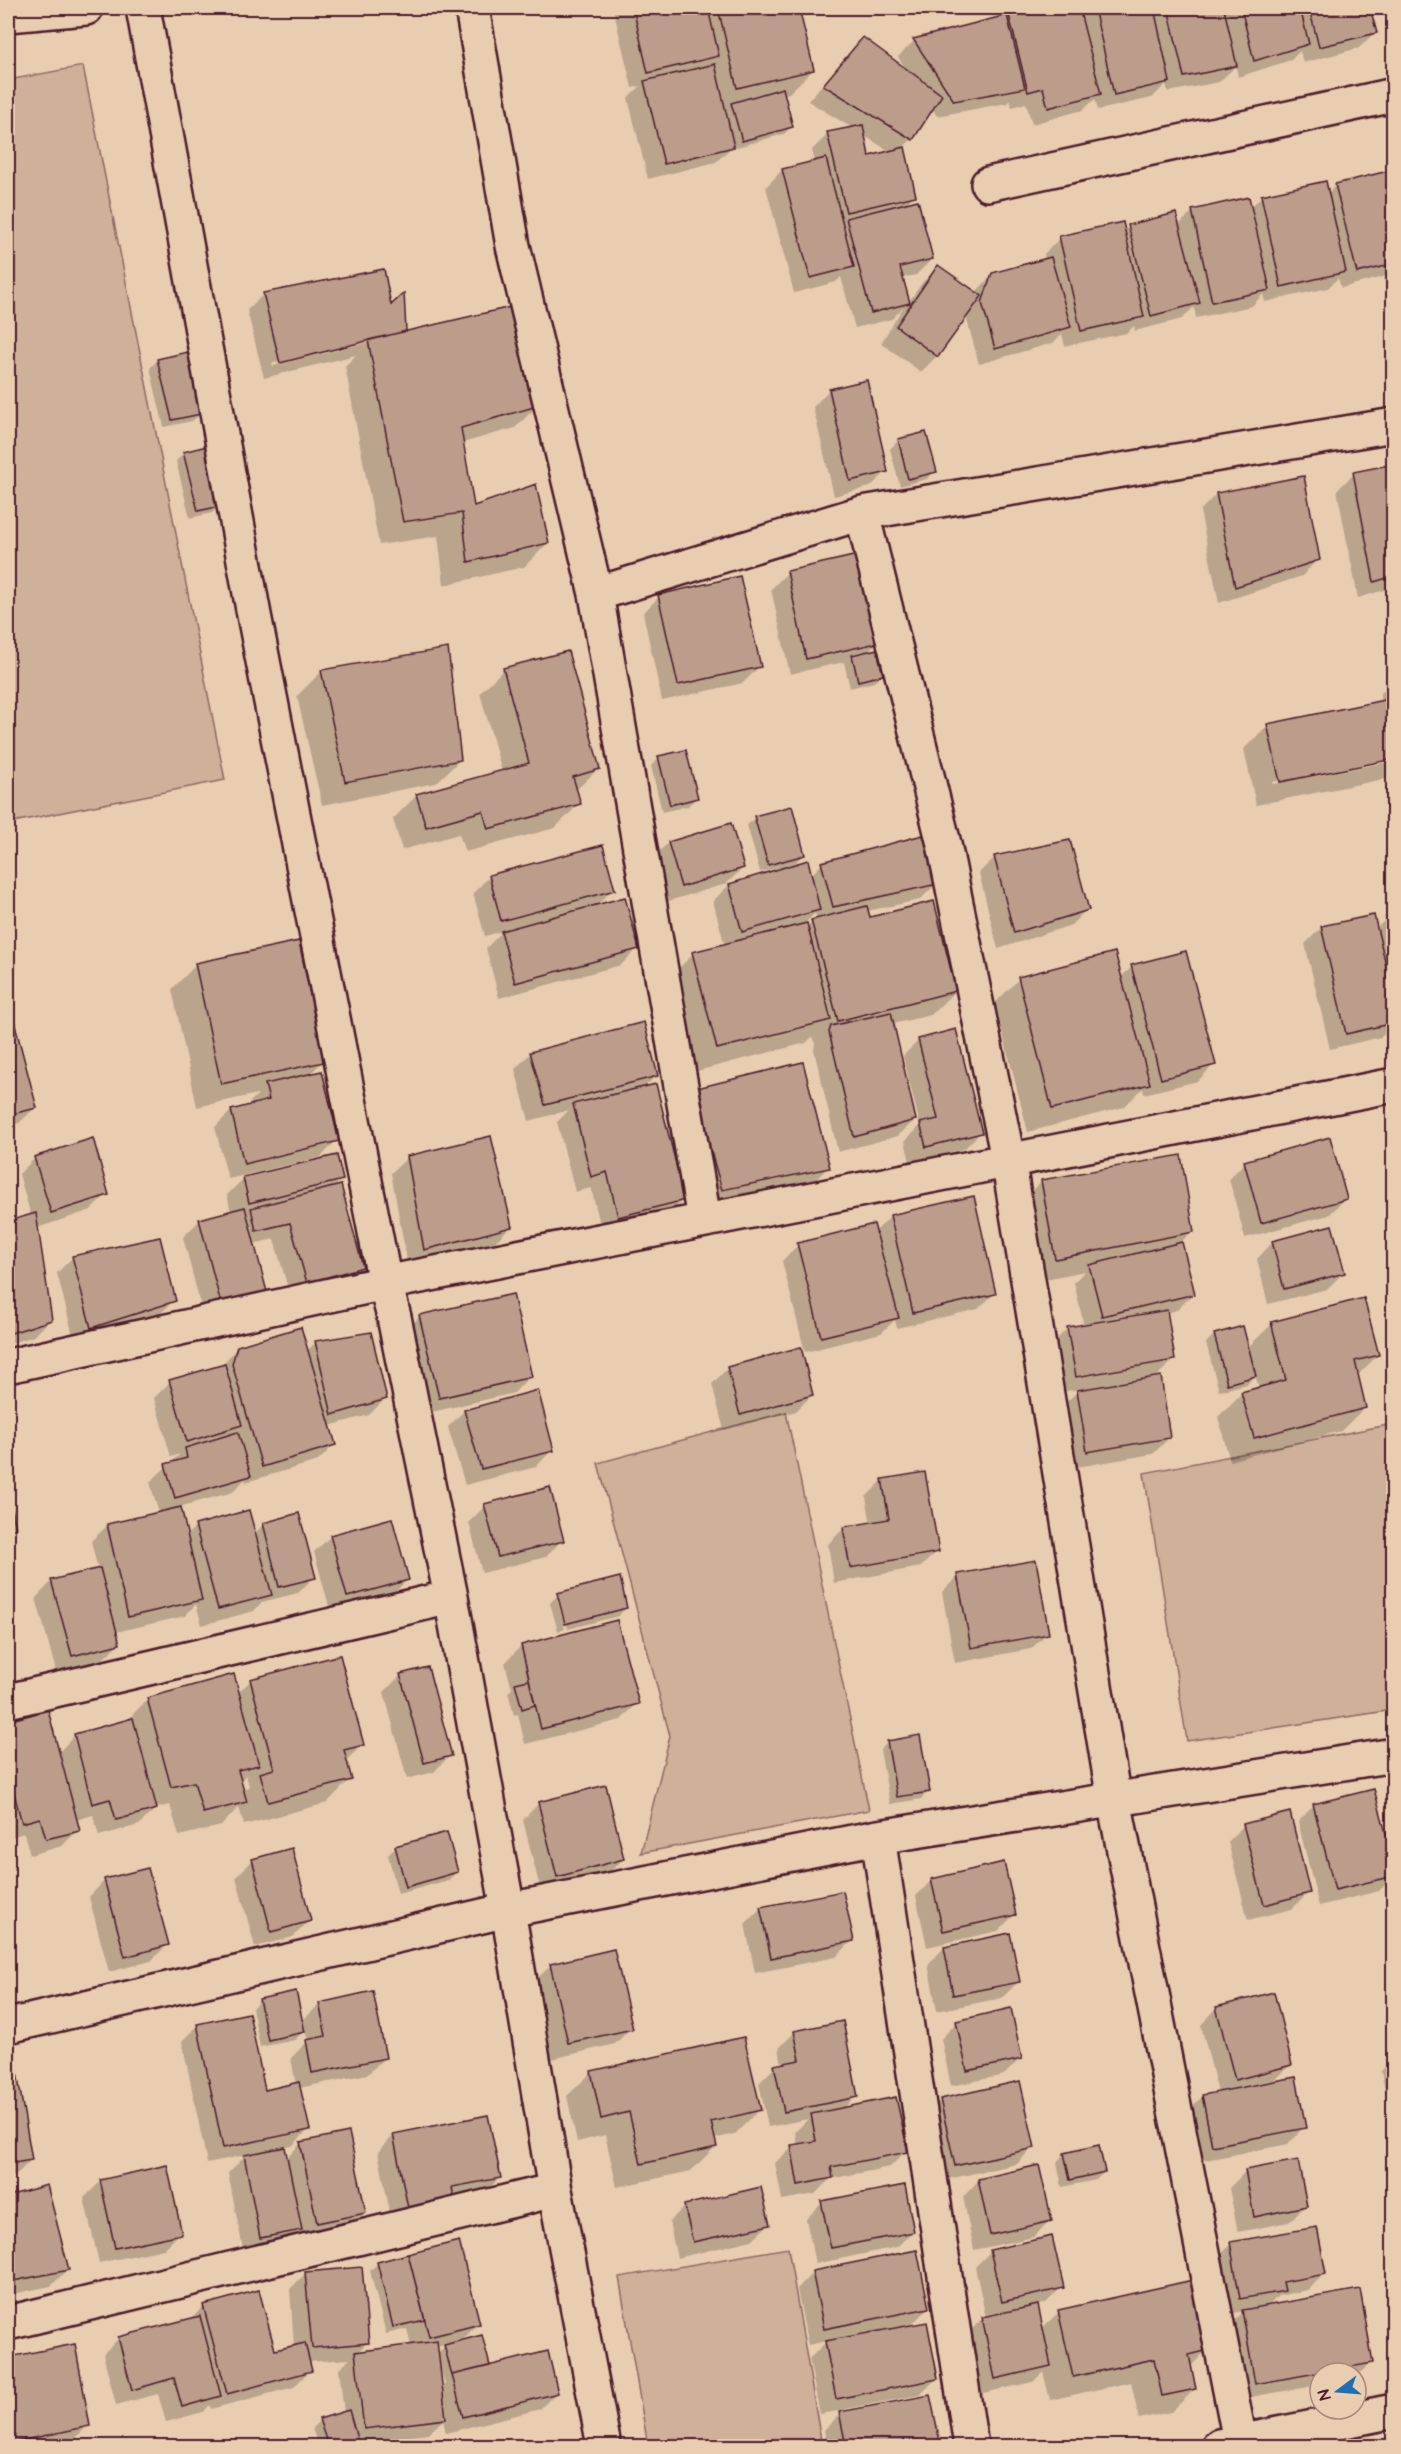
<svg xmlns="http://www.w3.org/2000/svg" width="1401" height="2454" font-family="'Architects Daughter',sans-serif">
	<style>
		.green { fill: #cfb19a; stroke: #8c6862; stroke-width: 1.5 }
		.shadow { fill: #0003; fill-rule: evenodd }
		.building { fill: #bc9c8b; stroke: #4a1f2b; stroke-width: 1.5 }
		.lines { fill: none; stroke-linecap: round; stroke-linejoin: round }
		.minor-casing { stroke: #4a1f2b; stroke-width: 38 }
		.minor { stroke: #e9cdb0; stroke-width: 33 }
	</style>
	<rect width="100%" height="100%" fill="#e9cdb0"/>
	<filter id="ink" filterUnits="userSpaceOnUse"><feTurbulence type="fractalNoise" baseFrequency=".0167" numOctaves="2"/><feDisplacementMap in="SourceGraphic" scale="12" xChannelSelector="R" yChannelSelector="G"/><feConvolveMatrix kernelMatrix="1 2 1 2 8 2 1 2 1" color-interpolation-filters="sRGB"/></filter>
	<g filter="url(#ink)">
		<path class="green" d="M83,66L225,780L8,823V80Z
			M786,1412L869,1810L641,1853L670,1736L598,1463Z
			M1393,1424V1710L1187,1741L1144,1473Z
			M788,2248L822,2446H648L619,2277Z"/>
		<path class="shadow" d="M613,8H797L813,70L789,93L783,95L792,126L784,134L734,148V145L716,162L648,179L628,98L641,86L632,88Z
			M1043,8H1077L1079,14L1085,8H1369L1375,32L1359,48L1303,63L1300,51L1291,60L1238,77L1236,66L1219,82L1168,92L1166,84L1152,98L1098,110L1095,99L1083,110L1032,124L1026,103L1012,107L1010,100L1007,103L937,116L932,108L912,139L900,150L914,195L905,205L932,259L916,275L902,278L908,303L922,283L938,267L975,293L993,274L1045,260L1044,254L1060,238L1123,232L1129,227L1178,226L1192,212L1250,208L1262,196L1327,194L1336,185L1394,199V274L1341,288L1338,278L1328,288L1265,302L1263,294L1252,306L1196,318L1194,307L1182,319L1135,331L1134,326L1127,333L1065,346L1062,334L1053,343L979,364L967,320L969,312L937,356L921,372L881,343L904,306L892,319L855,328L841,277L836,282L794,293L766,187L782,170L815,162L812,150L828,134L852,128L808,101L847,56L863,39L908,72L898,57L914,41L1006,17L1007,19L1010,16ZM863,135L891,152L868,158Z
			M264,294L390,308L405,330L401,334L539,404L515,428L462,443L472,509L548,543L524,567L444,585L438,536L379,545L345,366L356,355L264,378L247,310ZM373,338L369,342L273,366L272,363Z
			M158,360L200,414L192,421L164,427L150,368Z
			M829,390L887,471L870,487L834,496L813,407Z
			M925,434L935,471L927,479L900,486L890,449L898,441Z
			M184,453L220,505L212,513L190,518L176,461Z
			M1394,465V587L1358,598L1337,490L1354,474Z
			M1216,494L1318,559L1302,576L1219,603L1200,511Z
			M788,572L876,643L865,654L882,674L874,682L850,688L844,662L790,674L771,589Z
			M659,597L759,667L743,683L662,701L643,613Z
			M447,650L460,760L436,783L322,805L297,696L321,672Z
			M504,669L598,769L575,791L579,804L555,828L465,852L459,834L402,850L393,819L417,795L502,772L480,693Z
			M1394,681V758L1272,782L1273,784L1394,761V777L1256,805L1244,749L1268,725L1380,702V694Z
			M659,758L696,798L688,806L662,812L651,766Z
			M755,818L803,855L792,866L810,876L822,864L936,884L920,900L867,911L869,919L955,991L931,1015L892,1024L915,1120L898,1136L838,1152L814,1050L815,1043L812,1037L806,1043L693,1072L669,978L693,954L725,946L713,901L729,885L781,870L780,867L760,872L747,825ZM815,913L817,920L806,927H801Z
			M668,843L743,868L726,884L665,902L652,859Z
			M602,847L613,889L596,906L637,949L621,965L499,998L486,948L503,931L485,936L473,893L489,877Z
			M995,857L1087,909L1071,925L998,949L979,873Z
			M1394,917V1029L1393,1026L1381,1037L1330,1049L1305,944L1321,928L1376,929L1387,918Z
			M196,965L323,1061L308,1076L337,1140L321,1157L228,1179L215,1127L231,1111L251,1106L250,1102L258,1094L197,1107L172,989Z
			M1132,967L1214,1064L1198,1081L1144,1094L1143,1088L1124,1107L1028,1132L995,1003L1019,979L1120,978Z
			M13,1023L36,1107L19,1123L8,1126V1025Z
			M919,1040L980,1133L964,1149L910,1162L905,1141L920,1125L903,1056Z
			M531,1053L656,1076L643,1088L684,1199L667,1216L602,1232L591,1188L575,1192L557,1122L569,1110L529,1121L515,1069Z
			M670,1114L828,1167L805,1191L698,1213Z
			M408,1157L511,1226L494,1243L408,1266L391,1173Z
			M35,1158L107,1194L91,1210L37,1228L51,1319L34,1336L8,1344V1223L31,1216L19,1174Z
			M1245,1162L1345,1199L1329,1215L1245,1238L1229,1179Z
			M243,1179L341,1180L332,1189L362,1267L345,1283L291,1299L274,1239L253,1244L266,1296L205,1323L183,1237L199,1221L231,1212L227,1195Z
			M1042,1181L1192,1231L1181,1242L1193,1294L1177,1310L1166,1313L1174,1359L1155,1378L1169,1438L1153,1454L1071,1468L1061,1407L1080,1389L1060,1392L1051,1345L1068,1328L1084,1326L1074,1282L1085,1271L1031,1282L1018,1205Z
			M891,1216L995,1293L978,1309L897,1328L895,1320L881,1333L805,1352L782,1261L798,1245L875,1232Z
			M1273,1242L1343,1273L1327,1289L1268,1304L1257,1259Z
			M73,1257L174,1300L158,1316L75,1343L57,1273Z
			M420,1316L530,1376L514,1393L423,1414L404,1333Z
			M1272,1324L1378,1355L1357,1376L1365,1407L1341,1431L1230,1461L1218,1417L1242,1393L1259,1388L1255,1375L1247,1384L1219,1391L1206,1343L1214,1335L1242,1328L1247,1348Z
			M370,1334L386,1398L369,1415L329,1426L335,1444L318,1461L246,1482L245,1479L233,1492L179,1507L186,1536L196,1526L254,1534L264,1524L314,1577L298,1593L262,1602L254,1611L202,1625L196,1604L185,1616L116,1632L119,1643L102,1660L56,1671L36,1598L52,1581L98,1570L91,1541L108,1525L159,1514L150,1482L180,1454L171,1457L154,1398L170,1382L220,1367L237,1348L307,1351L315,1343Z
			M728,1368L812,1395L796,1411L724,1430L712,1384Z
			M464,1411L552,1450L536,1467L465,1485L448,1427Z
			M882,1481L937,1551L921,1567L834,1583L828,1544L844,1528L871,1524L866,1497Z
			M8,1496L14,1528L8,1535Z
			M485,1506L562,1540L546,1557L482,1573L469,1522Z
			M331,1536L407,1580L391,1596L331,1613L314,1552Z
			M958,1576L1047,1633L1031,1649L955,1663L942,1592Z
			M558,1595L626,1608L618,1616L568,1629L560,1598H557L565,1629L558,1631L550,1603Z
			M521,1646L637,1703L621,1720L525,1744L518,1714L514,1715L508,1692L512,1689L505,1663Z
			M400,1676L450,1755L434,1772L407,1779L384,1692Z
			M251,1680L362,1745L346,1761L350,1779L327,1803L244,1825L239,1807L221,1826L179,1836L170,1805L156,1808L139,1825L99,1836L93,1815L76,1820L78,1830L62,1846L30,1855L24,1833L8,1838V1723L47,1712L58,1753L75,1735L125,1722L148,1699L238,1693ZM246,1775L249,1786L242,1792L239,1782Z
			M888,1742L929,1791L921,1799L890,1804L880,1750Z
			M539,1803L623,1859L607,1875L541,1892L523,1820Z
			M1314,1805L1394,1868V1876L1379,1891L1319,1906L1298,1822Z
			M1244,1825L1309,1892L1292,1909L1248,1920L1228,1842Z
			M396,1847L456,1872L449,1880L398,1894L388,1855Z
			M253,1860L310,1920L293,1937L255,1947L236,1877Z
			M105,1880L167,1945L151,1961L109,1972L89,1897Z
			M932,1880L1015,1914L998,1931L927,1947L916,1896Z
			M761,1908L852,1941L836,1957L755,1973L745,1924Z
			M944,1948L1018,1982L1002,1998L937,2011L928,1964Z
			M551,1965L631,2028L615,2044L552,2059L535,1981Z
			M260,2000L301,2022L320,2004L384,2058L368,2074L299,2088L308,2130L292,2146L283,2148L286,2159L301,2143L365,2213L348,2229L301,2238L299,2230L284,2245L244,2254L228,2173L246,2155L207,2163L182,2041L198,2025L264,2092L296,2085L291,2058L308,2041L305,2030L295,2040L260,2047L252,2008Z
			M1217,2008L1291,2064L1272,2083L1304,2127L1288,2144L1196,2162L1186,2112L1203,2096L1218,2093L1201,2025Z
			M957,2022L1021,2058L1004,2075L951,2086L941,2039Z
			M795,2032L856,2096L843,2109L906,2151L890,2167L830,2179L815,2194L782,2200L775,2163L792,2147L798,2146L795,2132L808,2119L768,2127L759,2083L775,2067L782,2065L779,2048Z
			M13,2057L31,2160L15,2176L8,2177V2058Z
			M1389,2063H1394L1392,2123L1381,2071Z
			M591,2073L759,2110L735,2134L713,2139L715,2147L691,2171L617,2187L605,2135L577,2142L567,2096Z
			M941,2100L1033,2147L1017,2164L939,2181L924,2116Z
			M394,2135L500,2177L484,2194L392,2223L378,2152Z
			M1064,2154L1104,2172L1096,2180L1062,2187L1057,2162Z
			M1394,2154V2182L1389,2158Z
			M1297,2162L1305,2206L1289,2222L1238,2232L1229,2188L1245,2172Z
			M979,2180L1050,2220L1034,2237L974,2250L963,2197Z
			M101,2181L180,2233L164,2249L99,2263L84,2198Z
			M46,2187L67,2270L51,2286L8,2295V2197Z
			M822,2203L913,2231L897,2247L815,2264L806,2219Z
			M685,2206L769,2224L752,2240L677,2258L669,2222Z
			M1231,2244L1324,2274L1308,2290L1278,2296L1266,2308L1371,2362L1356,2377V2373H1320V2385L1239,2399L1227,2328L1244,2311L1224,2315L1214,2260Z
			M991,2251L1062,2287L1046,2303L1036,2306L1041,2329L1059,2312L1207,2350L1190,2367L1195,2389L1171,2412L1139,2419L1131,2382L1050,2400L1043,2372L1033,2382L979,2394L966,2335L982,2319L986,2318L975,2267Z
			M378,2263L478,2324L460,2342L488,2368L557,2392L540,2409L446,2433L443,2420L428,2434L357,2443L358,2446H318L312,2428L320,2420L344,2413L339,2369L350,2359L308,2362L310,2370L294,2387L211,2409L210,2405L203,2412L166,2422L158,2394L116,2405L103,2354L119,2338L190,2320L204,2306L274,2352L294,2347L290,2289L306,2273L367,2342L357,2353L411,2346L407,2329L386,2334L370,2271ZM447,2344L437,2354L436,2347ZM438,2367H440L445,2384L441,2388Z
			M813,2272L928,2308L909,2327L937,2378L920,2395L845,2409L846,2412L929,2396L939,2446H827L824,2430L844,2410L820,2414L809,2359L827,2341L808,2345L797,2289Z
			M10,2343L14,2358L88,2425L72,2442L60,2444V2446H8V2344Z"/>
		<path class="building" d="M633,8H708L719,56L648,73Z
			M718,8H799L814,70L737,88Z
			M1037,8H1079L1101,94L1048,108L1043,88L1028,92L1009,15Z
			M1094,8H1154L1170,82L1114,95Z
			M1168,8H1224L1237,66L1184,77Z
			M1241,8H1300L1309,44L1254,61Z
			M1309,8H1370L1377,33L1319,47Z
			M1007,15L1025,88L954,101L913,39Z
			M863,37L942,95L913,140L823,85Z
			M715,64L734,147L664,164L644,81Z
			M783,88L793,127L742,141L731,103Z
			M863,125L869,156L905,147L916,196L846,212L827,132Z
			M826,158L854,267L810,278L782,169Z
			M1388,171L1394,192V264L1357,273L1335,184Z
			M1326,181L1346,272L1281,287L1261,195Z
			M1249,197L1270,290L1212,302L1192,210Z
			M918,200L933,259L900,267L910,303L871,313L846,218Z
			M1176,213L1200,303L1151,316L1128,225Z
			M1123,222L1144,317L1081,331L1059,236Z
			M1051,257L1071,327L995,349L982,303L992,273Z
			M938,265L982,296L938,357L896,326Z
			M384,269L391,305L404,293L406,331L280,363L263,293Z
			M511,307L541,405L461,428L474,506L536,484L549,543L468,562L462,513L403,522L368,340Z
			M188,352L201,414L172,420L157,359Z
			M867,380L888,472L850,481L829,389Z
			M926,432L937,472L908,479L898,439Z
			M207,446L221,506L198,511L183,452Z
			M1394,464V576L1374,582L1353,472Z
			M1304,476L1320,560L1235,587L1216,493Z
			M858,555L877,643L806,659L787,571Z
			M740,576L761,667L678,685L658,595Z
			M448,648L461,760L345,782L321,670Z
			M877,649L883,675L858,681L852,655Z
			M568,651L600,769L573,777L581,804L488,829L483,811L426,827L416,794L529,763L503,668Z
			M1394,698V759L1280,782L1267,724Z
			M686,750L698,798L670,805L658,756Z
			M792,806L805,855L768,865L754,816Z
			M731,823L744,868L681,887L668,842Z
			M923,835L938,884L833,907L821,862Z
			M1070,840L1089,910L1014,933L994,856Z
			M603,845L615,890L501,921L489,875Z
			M808,860L820,910L742,932L729,884Z
			M625,897L639,949L515,983L501,931Z
			M934,901L956,991L838,1021L811,920L867,906L870,917Z
			M1374,915L1394,999V1023L1346,1034L1321,926Z
			M1394,915V947L1386,917Z
			M807,923L831,1020L717,1049L692,952Z
			M299,941L324,1062L221,1084L195,963Z
			M1186,951L1216,1065L1161,1079L1131,965Z
			M1115,952L1150,1084L1052,1109L1018,977Z
			M891,1012L916,1120L854,1137L829,1032L831,1026Z
			M14,1021L37,1108L8,1115V1023Z
			M644,1022L658,1076L545,1105L530,1052Z
			M956,1029L982,1133L926,1147L920,1123L938,1119L918,1039Z
			M803,1062L830,1168L722,1190L693,1089Z
			M322,1071L339,1141L244,1164L231,1110L269,1100L265,1084Z
			M656,1084L685,1200L618,1217L607,1172L591,1177L573,1104Z
			M491,1136L512,1227L424,1250L407,1156Z
			M1330,1137L1347,1199L1261,1223L1244,1161Z
			M93,1138L109,1195L51,1213L34,1157Z
			M337,1155L343,1180L249,1203L243,1177Z
			M1181,1155L1194,1232L1055,1259L1041,1180Z
			M341,1185L363,1267L307,1283L290,1223L256,1231L251,1208Z
			M974,1196L996,1294L913,1313L890,1215Z
			M245,1207L268,1296L222,1308L199,1219Z
			M36,1213L52,1320L8,1334V1221Z
			M874,1224L899,1318L821,1337L797,1243Z
			M1332,1225L1345,1273L1284,1289L1272,1241Z
			M160,1237L176,1301L91,1328L72,1256Z
			M1182,1242L1195,1294L1102,1316L1089,1265Z
			M513,1294L532,1377L439,1398L419,1315Z
			M1364,1298L1379,1355L1355,1361L1366,1408L1254,1438L1241,1392L1286,1380L1271,1322Z
			M1167,1310L1175,1360L1076,1377L1067,1327Z
			M1243,1326L1256,1376L1227,1384L1214,1334Z
			M301,1327L336,1445L262,1467L232,1364L237,1346Z
			M371,1332L387,1399L332,1415L315,1341Z
			M801,1347L813,1395L740,1415L727,1367Z
			M225,1364L242,1425L187,1442L169,1380Z
			M1161,1376L1170,1438L1087,1452L1077,1390Z
			M538,1390L554,1451L481,1469L464,1410Z
			M238,1432L251,1476L175,1498L165,1464L187,1458L185,1448Z
			M925,1472L939,1552L850,1568L843,1527L889,1519L882,1479Z
			M550,1487L564,1541L498,1557L484,1504Z
			M8,1488L16,1529L8,1530Z
			M181,1507L202,1600L128,1617L107,1524Z
			M249,1510L272,1595L218,1609L195,1525Z
			M299,1513L316,1578L279,1587L263,1523Z
			M392,1518L409,1580L347,1597L330,1535Z
			M1036,1560L1049,1634L971,1648L957,1574Z
			M100,1568L120,1644L72,1656L51,1580Z
			M620,1577L627,1608L565,1624L557,1593Z
			M617,1620L639,1704L541,1729L521,1645Z
			M340,1655L364,1745L344,1750L352,1780L268,1802L260,1773L274,1769L250,1679Z
			M428,1667L452,1756L424,1763L400,1674Z
			M234,1674L259,1765L238,1770L247,1802L203,1813L194,1782L171,1787L147,1698Z
			M529,1680L535,1705L522,1709L515,1683Z
			M48,1710L80,1831L46,1839L40,1818L22,1823L8,1771V1721Z
			M133,1718L157,1809L116,1820L110,1799L92,1804L74,1734Z
			M920,1735L930,1792L897,1797L887,1741Z
			M606,1785L624,1859L557,1877L538,1802Z
			M1374,1789L1394,1862V1876L1335,1890L1313,1804Z
			M1290,1812L1310,1893L1264,1905L1243,1824Z
			M447,1832L458,1872L406,1887L395,1846Z
			M292,1848L311,1921L271,1932L252,1859Z
			M1004,1862L1016,1915L943,1931L931,1879Z
			M148,1868L169,1945L125,1957L104,1879Z
			M843,1891L854,1941L771,1958L760,1907Z
			M1010,1933L1020,1982L953,1995L944,1947Z
			M614,1949L633,2029L568,2043L550,1964Z
			M296,1991L305,2032L268,2040L259,1999Z
			M373,1991L386,2058L312,2073L306,2040L326,2036L319,2003Z
			M1274,1992L1292,2065L1235,2080L1216,2007Z
			M1011,2008L1022,2059L967,2071L956,2021Z
			M249,2013L265,2090L299,2082L310,2130L223,2148L197,2024Z
			M843,2021L858,2097L784,2112L774,2065L800,2060L794,2031Z
			M744,2037L761,2110L711,2122L717,2147L641,2164L629,2112L601,2119L591,2071Z
			M14,2055L32,2160L8,2164V2056Z
			M1394,2061V2085L1389,2062Z
			M1296,2077L1306,2128L1212,2146L1202,2095Z
			M1020,2081L1035,2148L955,2166L940,2099Z
			M896,2097L908,2152L831,2167L833,2178L798,2185L791,2145L816,2141L811,2114Z
			M488,2115L501,2178L452,2187L454,2198L408,2208L393,2134Z
			M349,2132L366,2213L317,2223L300,2142Z
			M1099,2145L1105,2172L1070,2180L1064,2153Z
			M285,2147L302,2230L260,2238L244,2155Z
			M1298,2160L1307,2206L1254,2217L1245,2170Z
			M167,2165L182,2234L115,2248L100,2180Z
			M1039,2165L1052,2221L990,2235L978,2179Z
			M47,2185L69,2270L8,2282V2196Z
			M905,2185L914,2232L831,2248L821,2201Z
			M761,2187L770,2225L693,2242L684,2205Z
			M1317,2227L1326,2274L1283,2282L1285,2291L1240,2299L1230,2242Z
			M1052,2236L1064,2288L1002,2302L990,2250Z
			M459,2241L480,2324L429,2337L408,2254Z
			M917,2250L929,2308L824,2329L812,2271Z
			M408,2254L425,2320L393,2327L377,2262Z
			M362,2267L369,2343L312,2348L305,2272Z
			M1193,2280L1209,2350L1189,2355L1196,2389L1162,2396L1154,2359L1073,2377L1058,2310Z
			M1360,2289L1373,2363L1255,2384L1242,2310Z
			M259,2290L275,2350L305,2343L312,2371L227,2394L203,2305Z
			M1038,2305L1051,2366L995,2379L982,2317Z
			M200,2316L221,2396L182,2407L174,2378L132,2390L118,2337Z
			M927,2322L938,2379L836,2399L825,2341Z
			M482,2335L490,2366L452,2375L444,2345Z
			M11,2341L15,2356L75,2344L90,2426L10,2443L8,2435V2342Z
			M437,2341L446,2419L364,2429L355,2352Z
			M548,2351L558,2393L463,2417L452,2375Z
			M930,2395L941,2446H846L839,2412Z
			M349,2410L359,2446H328L319,2419Z
			M85,2441L86,2446H56Z"/>
		<g class="lines">
			<defs>
				<path id="minor" d="M143,8L254,615L385,1283L394,1317L451,1597L508,1910L555,2190L604,2446
					M472,8L513,246L596,594L704,1219
					M8,15L86,8
					M988,184L1394,95
					M862,513L944,844L1008,1159L1114,1800L1241,2446
					M596,594L862,513L1394,425
					M8,1366L385,1283L1394,1085
					M8,1701L451,1597
					M878,1837L971,2446
					M8,2026L508,1910L878,1837L1394,1755
					M8,2323L555,2190
					M1219,2446L1394,2411"/>
			</defs>
			<use href="#minor" class="minor-casing"/>
			<use href="#minor" class="minor"/>
		</g>
	</g>
	<rect width="1401" height="2454" fill="none" stroke="#e9cdb0" stroke-width="30"/>
	<rect x="15" y="15" width="1371" height="2424" fill="none" stroke="#4a1f2b" stroke-width="2" filter="url(#ink)"/>
	<g transform="translate(1338 2391) rotate(254)"><circle r="28" fill="#e9cdb0" stroke="#a9877b" stroke-width="1.5"/>
	<path d="M0-4.5L10 22L0 15L-10 22Z" fill="#1f6fb2"/>
	<text y="-9" font-size="16" font-weight="bold" text-anchor="middle" fill="#4a1f2b">N</text>
	</g>
</svg>
